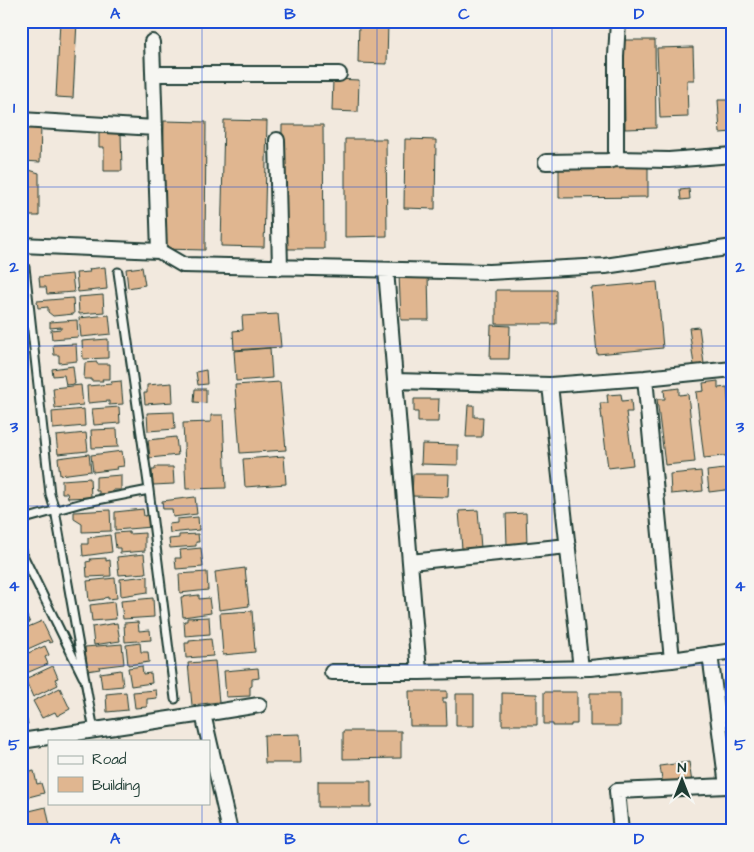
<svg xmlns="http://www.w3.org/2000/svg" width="754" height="852" font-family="'Architects Daughter',sans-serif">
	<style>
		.building { fill: #e0b690; stroke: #1f3d34 }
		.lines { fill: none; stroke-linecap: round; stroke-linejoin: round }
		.service-casing { stroke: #1f3d34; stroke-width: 11 }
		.minor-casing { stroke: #1f3d34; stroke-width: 18 }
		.service { stroke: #f6f6f2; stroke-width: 7 }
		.minor { stroke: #f6f6f2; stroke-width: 14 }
		.grid { fill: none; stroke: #1d4ed8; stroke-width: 1; stroke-opacity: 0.55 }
		.neatline { fill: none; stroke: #1d4ed8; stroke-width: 2 }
		.grid-label { font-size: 16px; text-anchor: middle; font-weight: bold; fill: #1d4ed8 }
	</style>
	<rect width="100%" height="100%" fill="#f2e9de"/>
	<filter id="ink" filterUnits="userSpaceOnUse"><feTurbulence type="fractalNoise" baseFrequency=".02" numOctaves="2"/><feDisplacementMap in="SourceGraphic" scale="10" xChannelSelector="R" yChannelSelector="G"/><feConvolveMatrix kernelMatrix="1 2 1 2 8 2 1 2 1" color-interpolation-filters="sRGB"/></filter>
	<g filter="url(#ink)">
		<path class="building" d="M60,21H77L73,98L56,97Z
			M359,21H388L387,64L358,63Z
			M624,40H655L656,128L625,129Z
			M693,47L694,80H687L688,117L660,118L657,48Z
			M333,79L359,80L358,112L332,111Z
			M718,100H733V132L720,133Z
			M224,120L267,121L264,247L221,246Z
			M164,121L206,122L205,250L162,249Z
			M282,125H323L324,249H281Z
			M21,126H41L40,162L23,161V168L39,173V216H25L24,229L21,230L23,205H24L25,194H21V189L24,190L25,178H21Z
			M99,133H121L122,171H104V147H99Z
			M345,139H386L387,236L345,237Z
			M405,139L436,140L435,209L404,208Z
			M648,164V197L559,198V165Z
			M689,189L690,199L681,200L680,190Z
			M105,267L107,289L78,292L76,273L90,272L89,269Z
			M142,267L145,285L128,288L126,269Z
			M72,274L74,292L47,294L46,287H40L39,277Z
			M428,274L429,320H401L399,275Z
			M657,282L663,348L597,354L591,288Z
			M496,290H556V324H496Z
			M103,295L104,312L79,314L78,297Z
			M73,298L74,314L53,316L48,312V307L38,308L37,301Z
			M278,314L281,347L234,350L233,331L243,330L242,316Z
			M109,315L111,334L81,337L79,318Z
			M77,320L78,337L52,339L51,330L61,329V327L50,328V322Z
			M491,325L510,326L509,359H490Z
			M699,327L705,371L695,373L689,328Z
			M108,339V358L83,359L82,341Z
			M76,344L77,361L59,363V355H54L53,345Z
			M270,348L272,378L236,381L234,351Z
			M97,362V364H110V379H102L103,381H91V379H84L85,363Z
			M73,366L75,384L66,385L64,375L53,376L52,369Z
			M206,370L207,384L198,385L196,372Z
			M121,381L123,404L109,405V401L88,403L87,386L112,384L111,382Z
			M718,381V388L727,387L733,455L704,458L696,392L704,391L703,383Z
			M280,382L286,450L240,453L235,385Z
			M172,383L173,402L145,404L144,393H147V385Z
			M81,385L83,405L55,408L53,388Z
			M679,388V395L688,394L695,462L665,465L657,399H665L664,390Z
			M195,389H206V403L194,402Z
			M621,394L622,401L631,400L632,412H626L633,465L608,468L600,403H608L607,395Z
			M414,399H439L438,422H418V412H414Z
			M468,405H474V417H483L482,437H466Z
			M119,407L120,423L94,425L92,409Z
			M84,409L85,426L53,429L52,412Z
			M174,412L175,429L148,431L147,413Z
			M211,415H223L226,488L186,489L183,423L211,422Z
			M117,429L118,447L92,448L91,430Z
			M86,433L88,451L58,454L56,436Z
			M176,437L178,455L150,458L148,440Z
			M422,444L458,445V465L421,464Z
			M122,451L124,466L116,467L117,469L93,472L91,455Z
			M89,454L91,471L60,475L58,458Z
			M284,456L286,484L245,487L243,459Z
			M155,467H173L174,484L153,485L152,470H155Z
			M733,468V489L709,492L707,471Z
			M701,471L703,491L671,494L670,474Z
			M413,474H449L448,497L412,496Z
			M121,475V490H113V493L99,494V491H96V477Z
			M90,478L91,497L68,498L67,493H62V480Z
			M195,497L197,514L173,517L172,509H163L162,501Z
			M143,509L144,516L151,515L152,527L115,530V512Z
			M110,510L111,531L82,532V524L74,519V512Z
			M478,510L481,548L462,549L459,511Z
			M526,513L527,544L507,545L506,514Z
			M198,517L199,530L170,533L169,524L177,523V519Z
			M129,532V534L145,533V551L120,553V548H116L114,533Z
			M198,534L199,542H196V546L170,548L169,539L179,538V535Z
			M110,535L112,552L83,556L82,544H88V538Z
			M201,548L203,567L176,569L175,558H181L180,550Z
			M144,554L146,573L119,575L117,557Z
			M106,558V561L110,560L111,576L87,577L86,562L91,561L90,559Z
			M245,568L249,606L219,610L215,572Z
			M207,572L208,590L180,593L179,574Z
			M148,576V592L121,596L120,579Z
			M115,578L117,598L108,599V597L104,598L103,599L89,601L87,581Z
			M199,595V599L209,598L211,613L183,617L181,597Z
			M153,598L154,617L123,619L121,601Z
			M114,602L116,619L92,621L90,605Z
			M23,607L30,623L21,627V608Z
			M252,611L255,652L223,655L220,613Z
			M209,617L210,634L185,636L184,621H187V618Z
			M42,621L52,642L50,643L48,640L21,652V630Z
			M138,622L139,631L150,630L151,640L125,642L124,623Z
			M117,623L120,641L94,645L92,627Z
			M211,639L213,656L186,658L185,643H189V641Z
			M140,643L141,652H148L149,662L128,665L126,645Z
			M122,644L124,664L99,667L100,669L87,671L85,647Z
			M45,646L49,655L45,657L48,664L24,674L21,668V656Z
			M215,661L219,702L192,705L188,663Z
			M53,666L58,678L55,679L58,685L33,697L25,679Z
			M142,666L143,674L151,673L152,683L131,686L128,668Z
			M258,668L259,678L252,679V686L250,687V696L226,697L224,671Z
			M121,670L123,686L102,688L100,673Z
			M60,688L70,709L57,716L55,712L42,718L33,701Z
			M156,690L157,698L147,699V707L135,708L133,692Z
			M409,691H447V698H443V702H446L447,726H410Z
			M126,692L128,710L107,712L106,694Z
			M544,692H577V724H571V726H553V724H544Z
			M502,693L537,694V725H502Z
			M590,693H620V726H590Z
			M456,694H474V726H456Z
			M21,706H23L28,724L21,725Z
			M343,731H401V758L343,759Z
			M300,734L301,763H265L264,735Z
			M689,762L692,783L663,786L660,766Z
			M34,771L37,784L41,783L44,793L21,799V774Z
			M318,781H371V807H318Z
			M46,807L51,831H21V813Z"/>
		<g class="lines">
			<defs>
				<path id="service" d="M25,267L50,494L55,510L94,731
					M118,272L149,490L175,699
					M21,520L82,503L149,490
					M21,551L83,677"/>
				<path id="minor" d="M152,42L159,251
					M154,74H339
					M21,120L155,128
					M277,140L280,268
					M616,159V56L618,21
					M546,162L608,161L616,159L669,160L733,155
					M21,245L159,251L183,265L489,272L605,266L733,247
					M386,270L419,672
					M645,378L672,660
					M395,381L550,385L581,669
					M550,385L645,378L733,369
					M410,562L568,546
					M332,672H419L590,668L672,660L733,651
					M203,714L259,705
					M21,741L203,714L230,831
					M621,831L617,791L727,786L710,654"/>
			</defs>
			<use href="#service" class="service-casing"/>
			<use href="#minor" class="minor-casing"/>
			<use href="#service" class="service"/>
			<use href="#minor" class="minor"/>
		</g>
	</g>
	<path class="grid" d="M202,21V741M377,21V831M552,21V831M21,187H733M21,346H733M21,506H733M21,665H733M202,803V831"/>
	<rect width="754" height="852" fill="none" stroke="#f6f6f2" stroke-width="55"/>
	<rect x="48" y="740" width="162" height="65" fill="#f6f6f2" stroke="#a0aca6"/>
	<rect x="58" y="756" width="25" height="8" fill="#f6f6f2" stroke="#a0aca6"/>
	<text x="92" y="764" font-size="15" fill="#1f3d34">Road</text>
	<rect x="58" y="777" width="25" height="15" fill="#e0b690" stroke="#a0aca6"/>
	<text x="92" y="790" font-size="15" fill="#1f3d34">Building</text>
	<g transform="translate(682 780)" stroke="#f6f6f2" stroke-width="4" paint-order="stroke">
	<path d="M0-4L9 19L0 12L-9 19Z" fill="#1f3d34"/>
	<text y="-8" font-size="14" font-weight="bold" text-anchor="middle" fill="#1f3d34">N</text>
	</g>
	<rect x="28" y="28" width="698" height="796" class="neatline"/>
	<g class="grid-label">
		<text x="115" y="19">A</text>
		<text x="290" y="19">B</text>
		<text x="464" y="19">C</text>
		<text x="639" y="19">D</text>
		<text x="14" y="113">1</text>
		<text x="740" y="113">1</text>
		<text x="14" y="272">2</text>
		<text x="740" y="272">2</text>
		<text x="14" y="432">3</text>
		<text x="740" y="432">3</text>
		<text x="14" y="591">4</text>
		<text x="740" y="591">4</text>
		<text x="14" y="750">5</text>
		<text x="740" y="750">5</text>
		<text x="115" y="844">A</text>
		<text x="290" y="844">B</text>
		<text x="464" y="844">C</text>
		<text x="639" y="844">D</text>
	</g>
</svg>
